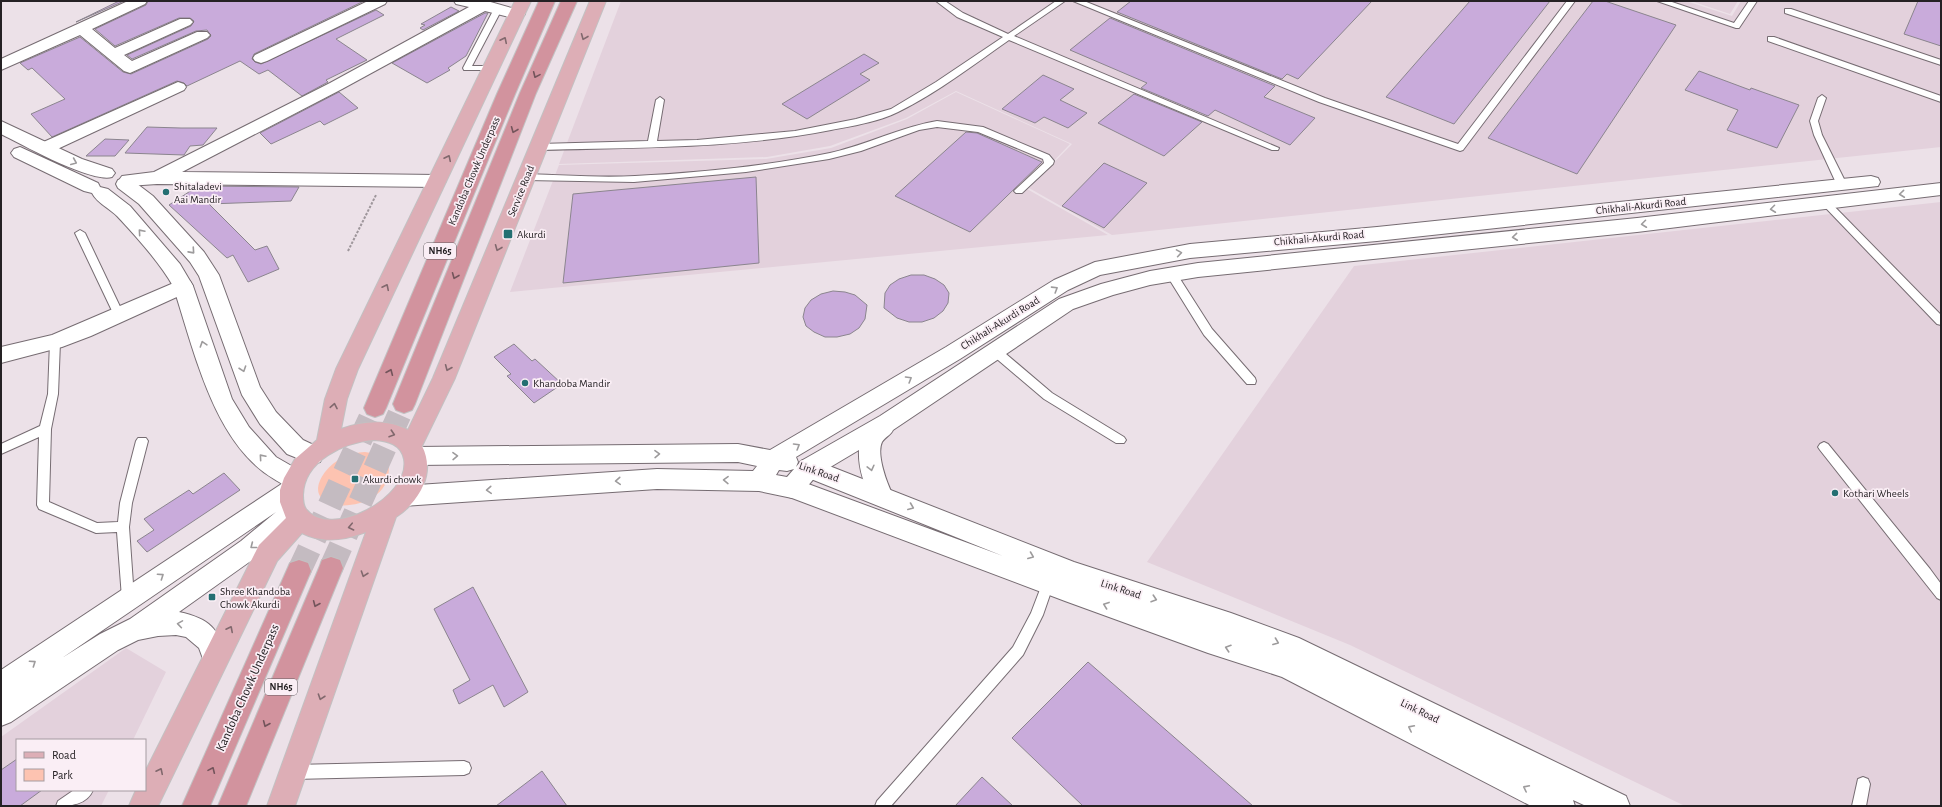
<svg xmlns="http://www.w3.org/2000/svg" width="1942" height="807" font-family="'Alegreya Sans',sans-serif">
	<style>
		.built { fill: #e3d1dc }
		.green { fill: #fdc3b1 }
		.building { fill: #c9abdb; stroke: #8b858e }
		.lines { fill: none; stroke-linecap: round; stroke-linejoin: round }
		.trunk-tunnel { stroke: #c4bbc1; stroke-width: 24; stroke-dasharray: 24 12; stroke-linecap: butt }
		.service-casing { stroke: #766c72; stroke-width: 2 }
		.minor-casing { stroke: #766c72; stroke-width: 2 }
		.tertiary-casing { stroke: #766c72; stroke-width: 2 }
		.secondary-casing { stroke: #766c72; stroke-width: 2 }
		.primary-casing { stroke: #c2c1c2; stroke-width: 2 }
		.trunk-casing { stroke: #c2c1c2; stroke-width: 2 }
		.path { stroke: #9e969b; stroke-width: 2; stroke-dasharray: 2.5 1.5; stroke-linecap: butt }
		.service { fill: #fff; fill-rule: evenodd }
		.minor { fill: #fff; fill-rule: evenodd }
		.tertiary { fill: #fff; fill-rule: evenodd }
		.secondary { fill: #fff; fill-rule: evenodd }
		.primary { fill: #ddaeb6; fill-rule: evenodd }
		.trunk { fill: #d2939e; fill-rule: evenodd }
		.oneway { stroke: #81686d }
		.oneway2 { stroke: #73545b }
		.oneway3 { stroke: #9d9b9c }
		.poi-dot { fill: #246f72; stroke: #faeef5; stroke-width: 1.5 }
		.labels { text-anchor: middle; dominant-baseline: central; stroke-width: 3.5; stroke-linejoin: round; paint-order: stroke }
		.shield { fill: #faeef5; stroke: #655e63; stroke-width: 1 }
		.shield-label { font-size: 10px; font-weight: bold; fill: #252124 }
		.street-label { font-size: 11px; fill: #252124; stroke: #faeef5 }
		.poi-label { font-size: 11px; fill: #252124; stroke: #faeef5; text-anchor: start }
		.near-street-label { font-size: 13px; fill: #252124; stroke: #faeef5 }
	</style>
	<rect width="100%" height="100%" fill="#ece1e8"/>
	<path class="built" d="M621,1H1686L1732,16L1741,1H1941V147L1112,235L1029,188L1072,144L956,91L906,118L830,146L767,157L559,164Z
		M1691,1H1738L1730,14Z
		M956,92L1070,144L1027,189L1108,235L510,292L559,165L766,159L831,148L907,119Z
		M1941,202V806H1685L1350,645L1147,562L1354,266Z
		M126,648L166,672L133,740H17V790H109L101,806H1V737Z"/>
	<path class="green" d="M365,452L377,454L388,463C399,516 290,520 325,472C335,459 350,453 365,452Z"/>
	<path class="building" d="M120,1H124L76,22L117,2Z
		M148,1H364L254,54L252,59L255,62L261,64L376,10L384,15L336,39L367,60L326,80L328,82L302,96L268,70L259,74L240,61L187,86L184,83L177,81L52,137L31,114L65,99L32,68L28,70L20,63L80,37L123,72L131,74L208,39L211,36L207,30L196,31L132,59L127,55L191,26L194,21L190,18H179L115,46L95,29L146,5Z
		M1131,1H1372L1298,79L1287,74L1282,79L1117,12Z
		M1470,1H1550L1454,124L1386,97Z
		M1593,1H1605L1676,25L1577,174L1488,138Z
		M1918,1H1941V46L1904,34Z
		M451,7L459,11L423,30L420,28L425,25L421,24Z
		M485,13H488L466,56L448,68L450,70L427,83L392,63Z
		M1110,18L1275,86L1264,97L1315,118L1290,145L1215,110L1208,116L1141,88L1147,83L1070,50Z
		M864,54L879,63L860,74L870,80L807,119L782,104Z
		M1699,71L1750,90L1751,88L1799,105L1777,148L1727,130L1738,110L1685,90Z
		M1043,75L1074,89L1060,100L1087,113L1068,128L1044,117L1035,123L1002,109Z
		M339,92L358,108L324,125L320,121L271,144L260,133Z
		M1134,94L1202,122L1164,156L1098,123Z
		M147,127L181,128H217L203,145L190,146L184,155L125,153Z
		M966,132L977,133L1042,162L970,232L895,196Z
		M105,139L129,140L115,156H86Z
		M1104,163L1147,183L1104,228L1062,206Z
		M756,177L759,263L563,283L573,194Z
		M198,186L299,187L291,201L209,204L255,250L267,246L279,269L248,282L233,255L227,258L169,205Z
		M911,275H924L935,279L944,285L949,293L948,303L943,311L934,318L922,322H909L897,318L884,308L885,293L890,285L899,279Z
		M833,291L845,292L855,295L867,305L865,319L859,328L850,334L837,337H825L814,332L806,326L803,317L805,308L811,300L821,294Z
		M514,344L532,361L535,359L562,384L534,403L507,376L511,374L494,357Z
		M224,473L240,490L147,552L137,541L154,530L144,519L189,490L193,494Z
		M473,587L528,692L504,707L493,685L459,704L453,690L470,680L434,609Z
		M1088,662L1253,806H1083L1012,738Z
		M17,759V790H42L20,806H1V770Z
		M542,771L567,806H496Z
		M982,777L1013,806H955Z"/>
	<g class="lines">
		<path class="trunk-tunnel" d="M331,568L404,404
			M299,571L375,408"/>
		<defs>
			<path id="service" d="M936,1H945L963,13L1008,34L1056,1H1065L1014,36L1279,148L1278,150H1272L1009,40C973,65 937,93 898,112C878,122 852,126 831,130C735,149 636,147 539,150L535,147L539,144L648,141L656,100L660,97L664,100L657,141L697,140L795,131L856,119L891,109L936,82L1003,37L957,17Z
				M1073,1H1084L1325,98L1458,144L1567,1H1575L1463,150L1460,151L1319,102Z
				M1657,1H1669L1734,23L1749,1H1757L1739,28H1736Z
				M495,7L502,9L472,66H491L495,68L491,70H464L463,68Z
				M1785,9H1791L1941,60V65L1785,13Z
				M1768,37H1774L1941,96V102L1768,41Z
				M1822,95L1826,98L1818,121L1822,135L1847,185L1842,188L1837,185L1814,135L1810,121L1818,98Z
				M937,121L983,127L1049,155L1054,161L1053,164L1022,193H1016L1014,191L1016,189L1044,163L1043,159L978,132L937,127L919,130L861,151L829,159L746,172L634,182L526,180L521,177L526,174C562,175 599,178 635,176C699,173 767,166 830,153C867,145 900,127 937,121Z
				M1825,199L1828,200L1941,315V325L1937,324L1822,204L1820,202Z
				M80,230L85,233L124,315L123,318L119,319L114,315L75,233Z
				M1171,270L1175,271L1212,329L1255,378L1256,381L1255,384H1247L1204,335L1166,274Z
				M55,338L60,342L58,394L51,429L49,502L97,523L118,522L120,503L136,441L138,438H146L148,441L132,503L129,527L134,598L132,602L128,604L124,602L122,598L117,532L96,533L39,509L37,505L39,437L1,454V444L40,426L48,394L50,342Z
				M995,347L999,348L1052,393L1124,437L1126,440L1124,443H1116L1044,399L991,354L990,351Z
				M1824,442L1828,444L1930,569L1941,584V600L1937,598L1820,450L1818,447L1820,444Z
				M1048,577L1052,579L1054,583L1043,615L1023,655L891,806H875L877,801L1013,647L1031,613L1044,579Z
				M464,761L469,763L471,768L469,773L464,775L294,779L289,777L287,772L289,767L294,765Z
				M1863,777L1868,779L1870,784L1866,806H1852L1858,779Z
				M74,790H93C87,805 70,806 56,806L58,801Z"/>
			<path id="minor" d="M128,1H147L145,4L92,29L115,48L180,19H190L193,22L190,25L124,55L132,61L197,32H207L210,35L207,38L130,73L124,71L80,35L1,70V59Z
				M368,1H387L385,4L267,61L261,63L255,61L253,58L255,55Z
				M454,1H487L522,11L525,14L522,17L517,19L485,11L342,89L182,172L437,175L443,177L446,181L443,185L437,187L157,184L128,186L122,184L119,180L122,176L154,172L330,83L469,7L456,4Z
				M178,82L184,84L186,87L184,90L51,152L45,153L39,152L36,148L39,144Z
				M183,279L190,281L193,286L190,291L91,336L62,347L1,363V347L52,335Z"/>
			<path id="tertiary" d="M809,458L1074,562L1231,613L1299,638L1626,796L1630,806H1586L1573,800L1575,806H1531L1282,677L1208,653L1065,601L784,495L780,488L784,481L792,478L1003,556L801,475L797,468L801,461Z
				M291,480L299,483L303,490L299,497L290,503L294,502L302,505L306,512L302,519L259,555L179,612C211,619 217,628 228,658L224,667L215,670L206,667L199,648L186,637L176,635L158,636L138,640L118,650L11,722L1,726V670L283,483ZM276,512L241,541L130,619L100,634L62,658Z"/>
			<path id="secondary" d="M1,121L82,159L112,169L115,173L112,177C91,183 23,145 1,134Z
				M20,147L98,183L100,187L108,189L130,206L180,264L193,286L232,399L249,427L276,457L302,472L306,479L302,486C291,490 284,485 274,479C213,443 194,349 173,286C160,263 135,235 117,216C109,208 97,203 92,193L84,191L14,157L11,153L14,149Z
				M1871,176L1878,178L1880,182L1878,186L1377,241L1190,258L1100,275L1068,290L960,359L796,457L798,462L796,467L801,461L880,416L1059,299L1101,284L1150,271L1198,263L1637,218L1941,183V195L1637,232L1198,277L1150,285L1113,295L1073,309L893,430C891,435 885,437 882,442C876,454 887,484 893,495L889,502L881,505L873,502C864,485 858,469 859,450L817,475L800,495L792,498L759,491L657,489L403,506L395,503L391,496L395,489L403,486L657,469L753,471L757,466L738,462L416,465L408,463L405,456L408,449L416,447L738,444L770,450L946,347L1054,280L1095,262L1190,244L1377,227ZM794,469L787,477L776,475L779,470L787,471Z
				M125,178L132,180L153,196L204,252L219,275L260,387L276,412L303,440L320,448L323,455L320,462L312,464L287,454L260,424L242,395L199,276L190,262L139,204L118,188L116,184L118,180Z"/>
			<path id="primary" d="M515,1H531L358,369L347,399L341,429C364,421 386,419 408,430L433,378L590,1H606L455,378L422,446C436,473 419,502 396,517L295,806H267L366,532C345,540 323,544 302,533L277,561L158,806H129L136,790H145V772L259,545L286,518L280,502V490L284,478L295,459L317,440L325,399L336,369ZM374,440C388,441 401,444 404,459C411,498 330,540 306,509C303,505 303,500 303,495C304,460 345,442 374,440Z"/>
			<path id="trunk" d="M539,1H555L515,94L386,408L383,414L375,417L367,414L364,408L497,94Z
				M561,1H577L536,93L415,404L412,410L404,413L396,410L393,404L520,93Z
				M331,557L340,560L343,568L246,806H218L319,568L322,560Z
				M299,560L308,563L311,571L210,806H182L290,563Z"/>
		</defs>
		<use href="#service" class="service-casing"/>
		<use href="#minor" class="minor-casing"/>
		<use href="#tertiary" class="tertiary-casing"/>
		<use href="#secondary" class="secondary-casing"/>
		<use href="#primary" class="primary-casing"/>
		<use href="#trunk" class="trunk-casing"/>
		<path class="path" d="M348,251L376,195"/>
		<use href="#service" class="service"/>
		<use href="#minor" class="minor"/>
		<use href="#tertiary" class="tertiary"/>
		<use href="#secondary" class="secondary"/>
		<use href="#primary" class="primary"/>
		<use href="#trunk" class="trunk"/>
	</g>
	<defs><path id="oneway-chevron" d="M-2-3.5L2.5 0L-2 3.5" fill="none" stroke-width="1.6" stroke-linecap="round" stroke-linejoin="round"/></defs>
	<g class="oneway">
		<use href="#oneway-chevron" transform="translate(584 37) rotate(112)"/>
		<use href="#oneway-chevron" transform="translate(504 40) rotate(-64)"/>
		<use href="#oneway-chevron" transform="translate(448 158) rotate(-64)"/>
		<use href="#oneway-chevron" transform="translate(498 248) rotate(112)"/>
		<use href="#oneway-chevron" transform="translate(386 287) rotate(-64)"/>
		<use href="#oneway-chevron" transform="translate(448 368) rotate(113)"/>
		<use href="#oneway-chevron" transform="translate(334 406) rotate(-79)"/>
		<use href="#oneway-chevron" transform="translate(392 434) rotate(18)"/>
		<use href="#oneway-chevron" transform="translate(351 527) rotate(168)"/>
		<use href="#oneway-chevron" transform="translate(364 574) rotate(109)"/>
		<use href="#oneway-chevron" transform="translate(230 629) rotate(-63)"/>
		<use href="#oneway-chevron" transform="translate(321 697) rotate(109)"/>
		<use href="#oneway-chevron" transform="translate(160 771) rotate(-64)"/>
	</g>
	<g class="oneway2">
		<use href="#oneway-chevron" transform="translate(536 75) rotate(114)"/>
		<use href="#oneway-chevron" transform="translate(514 130) rotate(112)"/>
		<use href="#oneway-chevron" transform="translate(455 276) rotate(112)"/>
		<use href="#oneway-chevron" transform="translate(390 372) rotate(-67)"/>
		<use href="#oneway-chevron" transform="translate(316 604) rotate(113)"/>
		<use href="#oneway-chevron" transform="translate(266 724) rotate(113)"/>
		<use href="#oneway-chevron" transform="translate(212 770) rotate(-66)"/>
	</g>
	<g class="oneway3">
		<use href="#oneway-chevron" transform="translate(74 162) rotate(23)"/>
		<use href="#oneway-chevron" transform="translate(1902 194) rotate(174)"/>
		<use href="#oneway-chevron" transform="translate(1773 209) rotate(173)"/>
		<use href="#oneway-chevron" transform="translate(1644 224) rotate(173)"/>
		<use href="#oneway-chevron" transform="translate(141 232) rotate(-131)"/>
		<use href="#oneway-chevron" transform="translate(1515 237) rotate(174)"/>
		<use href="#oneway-chevron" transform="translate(192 251) rotate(48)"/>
		<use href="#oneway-chevron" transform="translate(1179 253) rotate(-9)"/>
		<use href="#oneway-chevron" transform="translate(1055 289) rotate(-32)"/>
		<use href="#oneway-chevron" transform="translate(203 344) rotate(-108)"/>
		<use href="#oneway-chevron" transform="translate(243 369) rotate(71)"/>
		<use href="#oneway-chevron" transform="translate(909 379) rotate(-31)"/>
		<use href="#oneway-chevron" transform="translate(797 446) rotate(-31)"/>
		<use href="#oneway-chevron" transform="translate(657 454) rotate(-1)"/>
		<use href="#oneway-chevron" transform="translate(455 456) rotate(-1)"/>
		<use href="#oneway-chevron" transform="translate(262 457) rotate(-131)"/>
		<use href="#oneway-chevron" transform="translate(871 468) rotate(76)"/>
		<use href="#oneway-chevron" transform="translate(726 480) rotate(-179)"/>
		<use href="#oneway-chevron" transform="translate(618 481) rotate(176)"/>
		<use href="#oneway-chevron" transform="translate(489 490) rotate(176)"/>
		<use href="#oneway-chevron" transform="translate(911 507) rotate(22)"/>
		<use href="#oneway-chevron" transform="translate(253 546) rotate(142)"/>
		<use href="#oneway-chevron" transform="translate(1031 556) rotate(22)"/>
		<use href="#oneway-chevron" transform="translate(161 576) rotate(-34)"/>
		<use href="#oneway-chevron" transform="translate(1154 599) rotate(18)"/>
		<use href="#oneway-chevron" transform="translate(1106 605) rotate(-160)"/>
		<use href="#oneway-chevron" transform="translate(180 624) rotate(-171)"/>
		<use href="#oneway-chevron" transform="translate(1276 642) rotate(21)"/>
		<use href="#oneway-chevron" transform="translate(1228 648) rotate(-162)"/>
		<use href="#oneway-chevron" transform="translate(33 663) rotate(-34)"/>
		<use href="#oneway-chevron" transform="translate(1411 728) rotate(-153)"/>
		<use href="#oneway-chevron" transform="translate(1526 788) rotate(-153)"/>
	</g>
	<g class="poi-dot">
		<circle cx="166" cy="192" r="4"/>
		<rect x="503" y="229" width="10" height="10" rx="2"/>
		<circle cx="525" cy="383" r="4"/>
		<rect x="351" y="475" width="8" height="8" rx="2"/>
		<circle cx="1835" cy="493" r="4"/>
		<rect x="208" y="593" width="8" height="8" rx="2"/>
	</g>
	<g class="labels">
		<g class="shield">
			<rect x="424" y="243" width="32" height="16" rx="3"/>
			<rect x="265" y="679" width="32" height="16" rx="3"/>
		</g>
		<g class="shield-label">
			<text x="440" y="251">NH65</text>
			<text x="281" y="687">NH65</text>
		</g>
		<g class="street-label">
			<text transform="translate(474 171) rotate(-67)">Kandoba Chowk Underpass</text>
			<text transform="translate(521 191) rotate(-68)">Service Road</text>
			<text transform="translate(1641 206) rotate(-6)">Chikhali-Akurdi Road</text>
			<text transform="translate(1319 238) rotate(-5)">Chikhali-Akurdi Road</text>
			<text transform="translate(1000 323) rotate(-32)">Chikhali-Akurdi Road</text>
			<text transform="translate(819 472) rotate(19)">Link Road</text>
			<text transform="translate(1121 589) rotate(18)">Link Road</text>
			<text transform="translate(1420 711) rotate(26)">Link Road</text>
		</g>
		<g class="poi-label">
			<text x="174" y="186">Shitaladevi<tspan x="174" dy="13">Aai Mandir</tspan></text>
			<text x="517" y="234">Akurdi</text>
			<text x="533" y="383">Khandoba Mandir</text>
			<text x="363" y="479">Akurdi chowk</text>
			<text x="1843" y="493">Kothari Wheels</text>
			<text x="220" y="591">Shree Khandoba<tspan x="220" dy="13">Chowk Akurdi</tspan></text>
		</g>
		<g class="near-street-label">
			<text transform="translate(248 688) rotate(-66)">Kandoba Chowk Underpass</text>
		</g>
	</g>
	<rect width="1942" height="807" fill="none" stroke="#252124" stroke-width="4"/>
	<rect x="16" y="739" width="130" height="52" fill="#faeef5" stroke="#a59ca1"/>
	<rect x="24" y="752" width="20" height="6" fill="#ddaeb6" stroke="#a59ca1"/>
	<text x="52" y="759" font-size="12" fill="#252124">Road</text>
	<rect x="24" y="769" width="20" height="12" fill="#fdc3b1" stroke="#a59ca1"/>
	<text x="52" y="779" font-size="12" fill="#252124">Park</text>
</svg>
